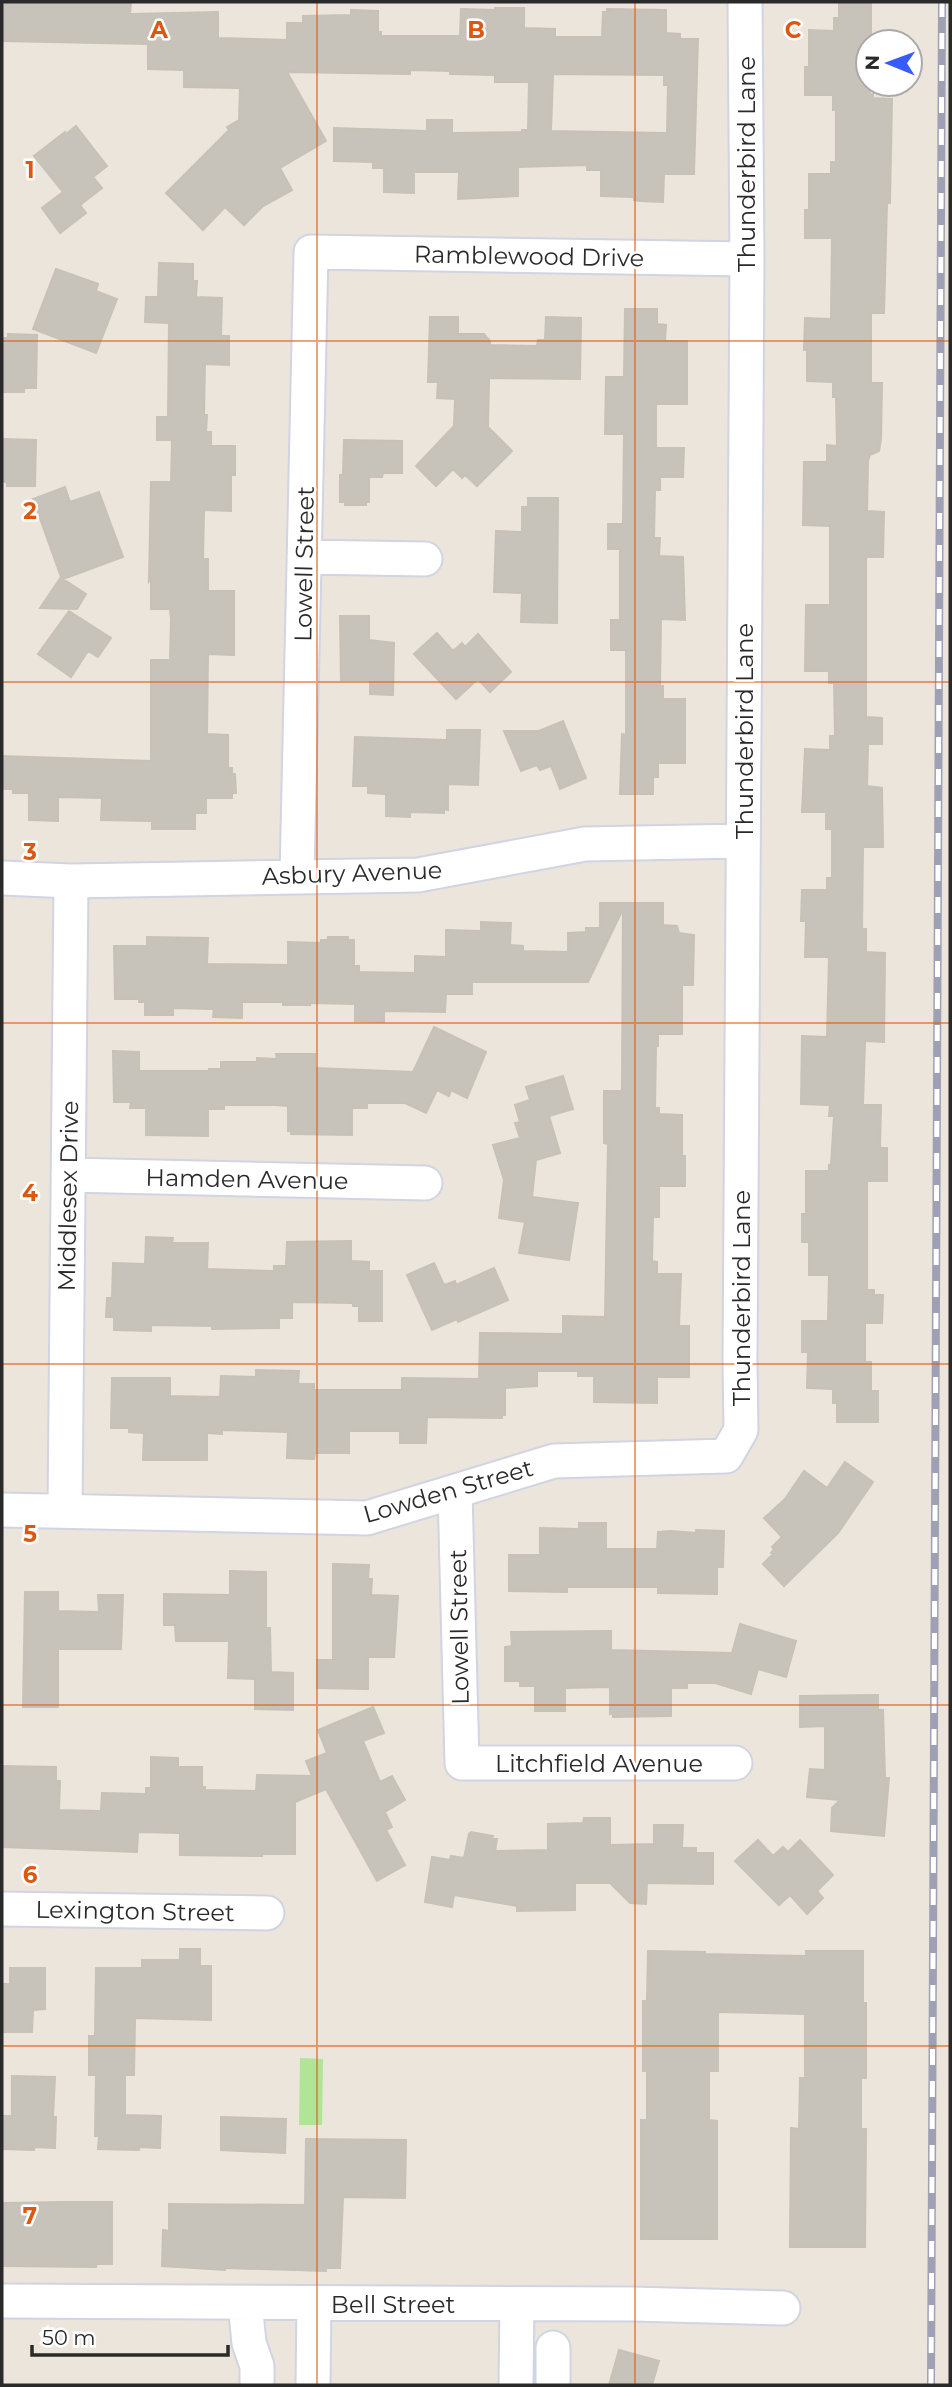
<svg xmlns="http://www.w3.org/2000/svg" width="952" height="2387" font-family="Montserrat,sans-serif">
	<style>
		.green { fill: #b0e496 }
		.building { fill: #c7c3ba; stroke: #c8c1b5; stroke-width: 2; fill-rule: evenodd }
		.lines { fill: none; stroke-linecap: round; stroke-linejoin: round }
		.minor-casing { stroke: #d0d4e3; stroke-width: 37 }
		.minor { stroke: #fff; stroke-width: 33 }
		.rail-casing { stroke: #9ea1b5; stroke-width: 8 }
		.rail { stroke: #fff; stroke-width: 5; stroke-dasharray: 16; stroke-linecap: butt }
		.grid { fill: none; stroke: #de570e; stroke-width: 2; stroke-opacity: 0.55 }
		.labels { text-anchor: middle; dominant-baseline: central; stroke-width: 5; stroke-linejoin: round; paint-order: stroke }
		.street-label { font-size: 24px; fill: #2a2a2a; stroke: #fff }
		.grid-label { font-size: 23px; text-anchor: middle; font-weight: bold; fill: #de570e; stroke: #fff; stroke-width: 5; stroke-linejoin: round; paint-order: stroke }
	</style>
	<rect width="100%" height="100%" fill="#ece5db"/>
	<path class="green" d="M300,2058L323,2059L322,2125H299Z"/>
	<path class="building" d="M2,2H131L130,14L218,12V38L287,40V23H303V16L351,15V10L378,11V32H381V36H460L461,9L495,10V8H524V28L555,29V37H602L603,12H607V9L666,10V33L680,34V39H698L694,174H664L663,202L640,201L634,200V197L601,196V170H587V165L518,167V196L458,199L459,172H414V193L384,192V168H373V162L334,161V128L427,131V120H452V133L522,132V130H528L529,82H495V75L450,74V71L410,70V74L287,72L326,141L280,168L292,190L263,206L244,225L225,207L203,230L166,193L229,130L227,127L239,120L240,88L184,87V70L148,69V44L2,41ZM553,74L664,75V85H668L667,133L551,131Z
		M839,2H871V42H868L870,94H873V98L892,99L890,203H887L884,313H871V383H882L881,439L879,451L870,455L868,461L867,511L884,512L883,557H866V717L882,718V744H868L867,786L882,788L883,847H863L862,929H866V952L885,953L884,1042L865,1041L863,1105H881L880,1148H887V1181H867V1290H874V1295H883L882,1323H865V1362H871V1391H878V1422H837V1403H833V1389L807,1388L808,1352H802V1321H828L829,1275H809V1242H802V1214H806V1171H829V1165H831L834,1116H829L830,1105L801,1104L802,1036L827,1037L829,957H805L806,921H801L802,890H827V878H832V829H826V812H802L805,749L830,750V736H835L834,683H829V671H805L806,605H830V526L803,525L804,462H827V445L837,446L836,397H833V382L807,381V350H804L805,318L831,319L832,238H805V210H809V174H831V162H836V110H833V95H805V67H809V30L834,31V18H839Z
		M76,126L107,166L93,177L102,188L80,205L86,213L60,233L42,208L63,192L34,156L65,132L66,134Z
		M159,263L193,264V281H197L196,297L222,298L221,336H229V365L205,364L204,415H207L206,432H211V446H235V475H231V511L204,510L203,559H208V591H234V655L208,654L207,734L228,735V768H232V774H235L236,793H232V798H206V813H195V829H152V821L101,820L102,798L58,797V821L29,820V793H13V789H2V756L151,761V660H170L171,619L170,609H151V578L149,581L151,482H171L172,440H157V417H168L169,323L145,322L146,297H158Z
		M56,269L98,284L96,291L117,299L96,353L33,329Z
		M625,309H657V324L666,325L665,341H687V404H656V448H684L683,477H660V490H655L654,538H660L659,556L683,557L685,620L661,619L660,686H663V699H685V763H658V777H653V794H620L622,734L626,735V650H611V620H620V549H608V524H623L624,434H605L606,377H624Z
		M430,317H458V334H484L490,341V345L537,346L538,340H545L546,317L581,318L580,379L489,378L488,427L512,451L477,486L465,475L462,478L453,469L436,486L416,466L454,426L455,399L437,398L438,382H428Z
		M8,334L37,335L36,388H24V392H2V338H8Z
		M2,439L36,440L35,486H7V482H2Z
		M344,440L402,441V473H383L382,477H369V502H366V505H345V502H340V475H343Z
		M65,487L70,502L99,492L123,557L63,579L86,594L77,609L40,608L61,577L33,499Z
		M528,498H558L557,623L521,622L522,593L494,592L496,531L522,532V507H528Z
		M69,611L111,638L98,657L88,651L71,677L38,654Z
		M340,616H369V640L394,643L393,695L370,694V680H341Z
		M437,633L453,651L462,643L465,647L478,634L511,672L490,692L478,679L456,699L414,654Z
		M563,721L586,778L560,789L551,766L540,770L537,765L521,771L504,731H539Z
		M447,730H480L478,785L448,784V810L444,809V813L410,812V817L386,816V794L368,793V786H353L355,737L447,740Z
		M600,903H663V925L677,926L679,933L694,935L693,985H682V1034H658V1046H656L655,1108H659V1114L682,1115V1156H685V1186H659V1217H653L652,1261L657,1262V1274H681L679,1326H689V1377H657V1403L594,1402V1376H578V1371H537V1386L505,1388V1415H502V1418L427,1417L426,1443H400V1431H349V1453H315L314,1459L287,1458L288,1432L222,1430V1434L207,1433V1460H143L144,1433L129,1432V1428H111L112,1378H170V1396L220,1397L221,1376L256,1377V1370L299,1371L298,1384H314V1390H402V1378L479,1379L480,1333L563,1334V1316L605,1317L608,1144L604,1143V1091H622L623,909L588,982H472V994H446L445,1012L384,1011V1022L355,1021V1004L310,1003V1005H283V1002H242V1018L213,1017L214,1009L173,1008V1015H145V1002H139V999H115L114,946H147V937L208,938L207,964L288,965V942L321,943V940H328V937H348V940H354V966H359V972L415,973V956L446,957V930L481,931V922L511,923L510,945L523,946V951L568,952V933L586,932V928H600Z
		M434,1027L486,1052L467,1098L451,1090L449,1096L437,1090L426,1113L405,1103H367V1108H352V1135L291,1134V1131H288V1106L275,1105H224V1109H208V1136L146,1135V1108H130L131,1102H114L113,1051L139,1052V1071H209V1069H221V1062H257V1058L277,1059L276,1054H315V1068L413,1072Z
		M563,1076L573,1109L549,1116L560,1153L536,1160L532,1197L578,1203L569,1260L519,1253L525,1222L499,1218L504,1180L493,1145L520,1138L515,1123L520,1122L515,1105L530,1100L526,1087Z
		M146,1237L173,1238L172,1243H208L207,1269L274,1271V1266H286L287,1242L351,1241V1261L369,1262V1271H382V1321H359V1306H353V1303L292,1302V1318H279V1328L212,1329V1326L151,1325V1331L114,1330V1317H106L107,1298H112L113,1263L145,1264Z
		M434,1263L444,1285L455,1281L456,1285L494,1268L508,1300L458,1322L457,1319L432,1330L407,1275Z
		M845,1462L873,1482L838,1533L784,1586L763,1564L773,1554L771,1553L774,1549L772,1547L782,1537L764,1518L785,1499L804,1471L827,1488Z
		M579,1523H606V1549H657L658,1532L671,1531L696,1533V1530L724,1531L723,1567H717V1594L658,1593V1587H567V1592L509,1591V1555H540V1528L579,1529Z
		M333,1564L369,1565L368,1579H372L371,1595L398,1596L394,1657H368V1689L317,1688V1660H333Z
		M230,1571L266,1572V1628H270L271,1672L293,1673V1710L255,1709V1679L228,1678L229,1641H176L175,1625H164V1594L230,1595Z
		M25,1592H58V1611L99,1612L98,1595H123L121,1649H58V1707H23Z
		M740,1624L796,1641L786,1677L758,1669L751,1694L715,1683H687V1688H671V1716L613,1717V1713L610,1714V1687L565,1688V1711H535V1686H520V1681H505V1647L512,1646L511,1632L611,1631V1650L732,1653Z
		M878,1695V1710H883L885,1778H889L884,1836L831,1831L832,1808L840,1800L807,1797L810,1769L825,1770V1726L800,1727V1696Z
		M373,1707L384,1733L363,1741L380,1782L392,1776L405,1800L385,1812L392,1827L386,1830L405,1865L377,1881L326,1789L295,1802V1854H262V1856L180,1855V1833L138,1832L137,1852L3,1847L2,1766L56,1767V1781H60L59,1810L101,1811L102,1793L146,1794V1788H151V1757L178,1758V1767H202V1787H205V1790L256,1791L257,1775L312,1776L306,1761L327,1753L318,1730Z
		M584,1818H610V1845L654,1844V1825H683L682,1848H696V1853H713V1884L647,1883L646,1904L630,1903L610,1883H575V1910L517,1911V1906L454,1895L452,1907L425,1902L432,1857L450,1860L451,1856L464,1858L469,1834L471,1832L493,1836L492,1839H497L495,1851L548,1850V1824L583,1823Z
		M758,1840L773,1856L783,1847L788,1852L800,1840L833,1875L817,1891L823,1898L807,1914L790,1895L779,1905L735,1861Z
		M180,1949H200V1966H211V2020L135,2018L134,2075H125V2115L161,2116L160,2148L139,2147V2150L98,2149L99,2136H95L96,2075H89V2036H95L96,1968H142V1960H180Z
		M648,1951L705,1952V1954L806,1956V1951H863V2003H866V2078H861V2129H866L865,2247H790L791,2128L799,2129L800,2078H805V2014L718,2012V2071H709V2120L717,2121V2239H641V2120H647V2071H643V2001H647Z
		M10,1968H45V2009L33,2010L32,2032H4V1984H10Z
		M12,2076L55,2077L53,2117H56L55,2148L34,2147V2150L2,2149V2116H12Z
		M221,2117L286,2119L285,2153L221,2150Z
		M306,2139L406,2140L405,2198L343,2197L340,2268H326V2271L225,2268V2270L162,2266L163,2230L169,2231V2204L305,2205Z
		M64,2202H112V2264H96V2267L4,2266L2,2264V2203Z
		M619,2350L659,2361L652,2385H609Z"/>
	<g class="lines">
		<defs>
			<path id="minor" d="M304,557L425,559
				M297,876L311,252L747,259
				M2,878L71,881L418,875L585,844L743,841
				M68,1175L425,1183
				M455,1491L462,1763H735
				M2,1510L367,1518L554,1461L726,1456L741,1430L740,1362L747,259L745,2
				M65,1510L71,881
				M2,1909L267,1913
				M2,2301L632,2304L783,2308
				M245,2303L249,2343L257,2366V2385
				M313,2385L314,2303
				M516,2385L517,2304
				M553,2385V2348"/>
		</defs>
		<use href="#minor" class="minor-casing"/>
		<use href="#minor" class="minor"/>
		<defs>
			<path id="rail" d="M931,2385L942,2"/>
		</defs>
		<use href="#rail" class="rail-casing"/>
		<use href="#rail" class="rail"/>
	</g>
	<path class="grid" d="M317,2V2385M635,2V2385M2,341H950M2,682H950M2,1023H950M2,1364H950M2,1705H950M2,2046H950"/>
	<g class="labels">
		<g class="street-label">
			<text transform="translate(746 164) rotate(-90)">Thunderbird Lane</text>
			<text transform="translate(529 256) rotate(1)">Ramblewood Drive</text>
			<text transform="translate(304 564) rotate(-89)">Lowell Street</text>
			<text transform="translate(744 731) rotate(-90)">Thunderbird Lane</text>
			<text transform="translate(352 873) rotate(-2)">Asbury Avenue</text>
			<text transform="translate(247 1179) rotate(1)">Hamden Avenue</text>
			<text transform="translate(68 1196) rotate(-89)">Middlesex Drive</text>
			<text transform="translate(741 1298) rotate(-90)">Thunderbird Lane</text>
			<text transform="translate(448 1491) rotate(-16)">Lowden Street</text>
			<text transform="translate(459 1627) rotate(-91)">Lowell Street</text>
			<text x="599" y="1763">Litchfield Avenue</text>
			<text transform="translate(135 1911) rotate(1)">Lexington Street</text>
			<text x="393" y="2304">Bell Street</text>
		</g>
	</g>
	<g class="grid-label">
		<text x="159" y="38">A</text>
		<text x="476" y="38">B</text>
		<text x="793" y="38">C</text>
		<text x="30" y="178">1</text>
		<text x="30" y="519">2</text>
		<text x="30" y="860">3</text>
		<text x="30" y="1201">4</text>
		<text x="30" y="1542">5</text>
		<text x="30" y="1883">6</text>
		<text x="30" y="2224">7</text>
	</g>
	<rect width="952" height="2387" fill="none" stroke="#2a2a2a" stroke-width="7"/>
	<g transform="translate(889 63) rotate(271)"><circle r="33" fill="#ffffff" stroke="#aaaaaa" stroke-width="2"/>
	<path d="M0-5L12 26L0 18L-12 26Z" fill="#385bfd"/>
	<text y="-10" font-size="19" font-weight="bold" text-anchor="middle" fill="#2a2a2a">N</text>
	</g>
	<path d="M32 2345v10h196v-10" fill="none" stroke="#2a2a2a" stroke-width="3.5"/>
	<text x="42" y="2345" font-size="21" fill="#2a2a2a" stroke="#ffffff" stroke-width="5" paint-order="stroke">50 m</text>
</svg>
